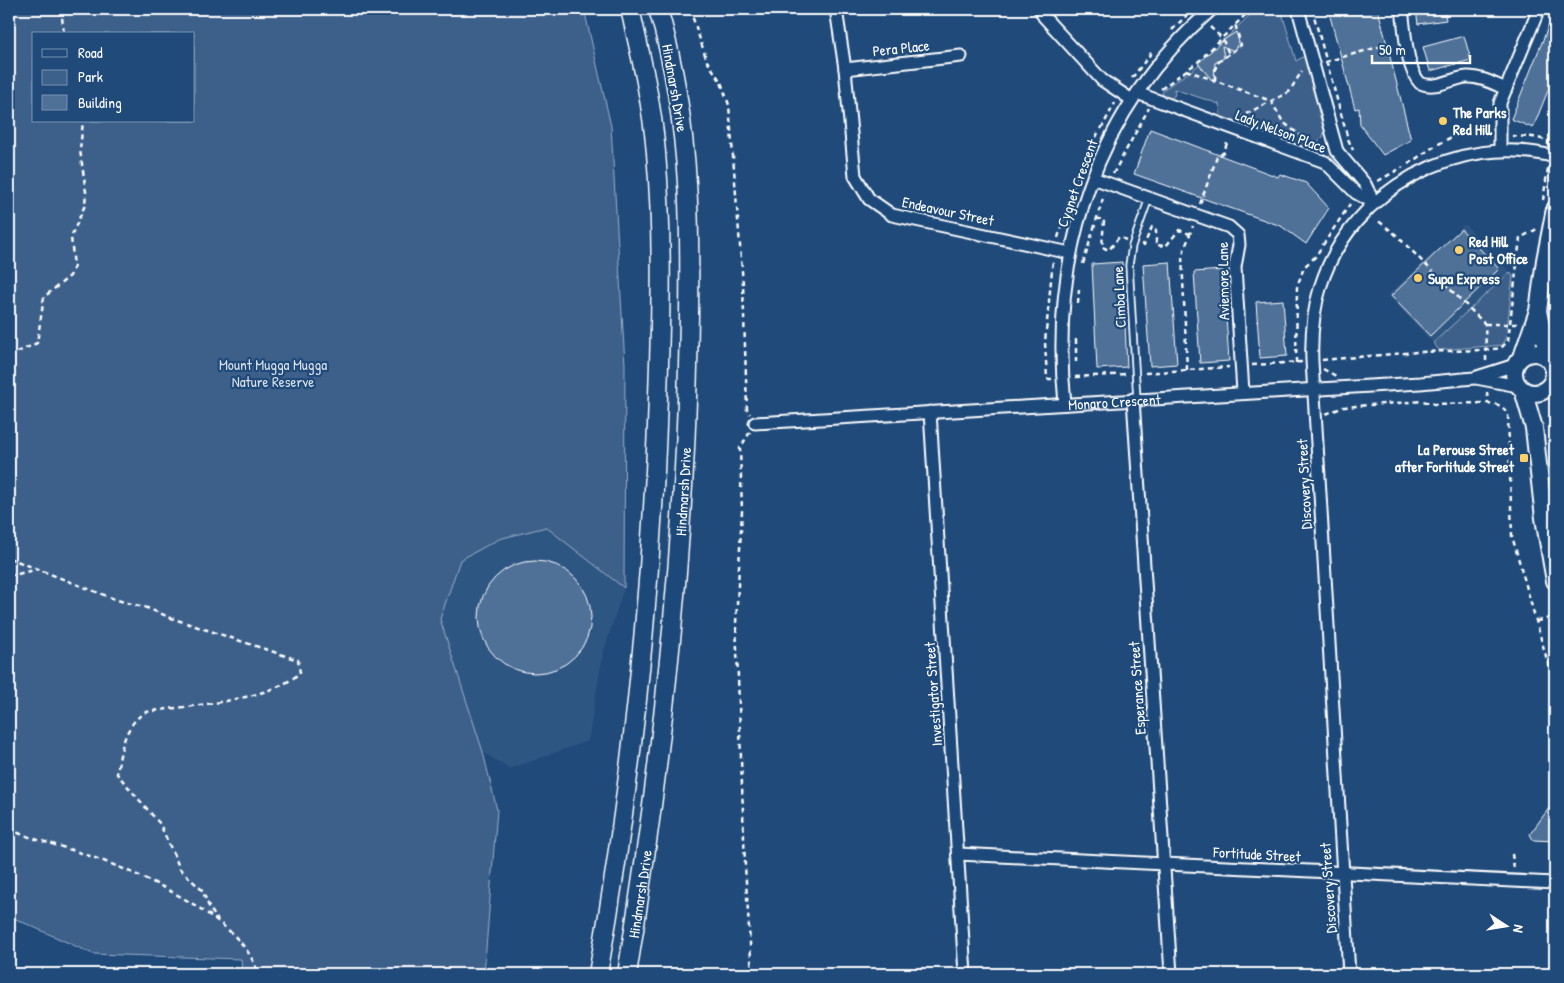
<svg xmlns="http://www.w3.org/2000/svg" width="1564" height="983" font-family="'Patrick Hand',sans-serif">
	<style>
		.built { fill: #2e5683 }
		.green { fill: #3c618b; stroke: #9eb0c5; fill-rule: evenodd }
		.building { fill: #507197; stroke: #fff }
		.lines { fill: none; stroke-linecap: round; stroke-linejoin: round }
		.lane-casing { stroke: #fff; stroke-width: 9 }
		.street-casing { stroke: #fff; stroke-width: 15 }
		.secondary-casing { stroke: #fff; stroke-width: 20 }
		.primary-casing { stroke: #fff; stroke-width: 21 }
		.path { stroke: #fff; stroke-width: 2.5; stroke-dasharray: 5 4; stroke-linecap: butt }
		.lane { stroke: #1f4a7a; stroke-width: 5.5 }
		.street { stroke: #1f4a7a; stroke-width: 11 }
		.secondary { stroke: #1f4a7a; stroke-width: 16 }
		.primary { stroke: #1f4a7a; stroke-width: 18 }
		.poi-dot { fill: #ffd166; stroke: #1f4a7a; stroke-width: 2 }
		.labels { text-anchor: middle; dominant-baseline: central; stroke-width: 4.5; stroke-linejoin: round; paint-order: stroke }
		.street-label { font-size: 15px; fill: #fff; stroke: #1f4a7a }
		.poi-label { font-size: 15px; font-weight: bold; fill: #fff; stroke: #1f4a7a; text-anchor: start }
		.park-label { font-size: 15px; fill: #d8dfe8; stroke: #1f4a7a }
	</style>
	<rect width="100%" height="100%" fill="#1f4a7a"/>
	<filter id="ink" filterUnits="userSpaceOnUse"><feTurbulence type="fractalNoise" baseFrequency=".02" numOctaves="2"/><feDisplacementMap in="SourceGraphic" scale="10" xChannelSelector="R" yChannelSelector="G"/><feConvolveMatrix kernelMatrix="1 2 1 2 8 2 1 2 1" color-interpolation-filters="sRGB"/></filter>
	<g filter="url(#ink)">
		<path class="built" d="M1465,224L1510,272L1433,343L1388,295Z
			M546,527L624,588L603,654L588,741L509,769L483,752L440,619L460,560L499,539Z"/>
		<path class="green" d="M9,9H584L611,126L625,365L624,588L546,527L499,539L460,560L440,619L483,752L497,810L484,974H242L241,959L93,954L9,916ZM34,34H194V121H34Z
			M1256,9H1281L1296,61L1306,55L1325,129L1323,137L1310,149L1301,148L1221,120L1219,104L1174,89L1175,95L1170,99L1162,94L1164,89L1195,68Z
			M1510,272L1513,276L1506,339L1503,345L1439,350L1433,343Z"/>
		<path class="building" d="M1328,9H1378L1411,140L1383,155L1360,125L1359,108L1355,109Z
			M1416,9H1444L1446,20L1418,24Z
			M1555,10V73L1533,128L1511,119Z
			M1236,32L1239,42L1234,51L1222,46L1224,58L1215,63L1214,83L1198,63L1222,41Z
			M1464,36L1471,60L1430,71L1423,47Z
			M1150,129L1278,177L1280,174L1306,183L1329,208L1306,244L1281,226L1134,174Z
			M1461,229L1499,269L1430,336L1391,296Z
			M1122,262L1127,367L1097,369L1092,264Z
			M1170,262L1177,364L1150,366L1143,264Z
			M1223,270L1229,361L1200,363L1194,272Z
			M1283,300L1287,356L1260,358L1256,302Z
			M479 617a56 56 0 1 1 112 0a56 56 0 1 1-112 0Z
			M1555,800V841L1533,840L1530,834Z"/>
		<g class="lines">
			<defs>
				<path id="lane" d="M1137,399L1129,265L1132,246L1149,198"/>
				<g id="street">
					<path d="M836,9L845,69L855,176L869,199L892,215L1070,253"/>
					<path d="M1040,9L1044,17L1102,80L1132,100"/>
					<path d="M1298,9L1337,151L1365,184L1374,203"/>
					<path d="M1402,9C1405,29 1406,69 1420,83C1436,90 1452,78 1467,77C1480,76 1494,84 1506,89"/>
					<path d="M845,69L961,56"/>
					<path d="M1137,93L1325,162L1356,193L1374,203"/>
					<path d="M1500,150V103L1539,9"/>
					<path d="M1093,178L1229,227L1238,235L1239,245L1235,267L1243,392"/>
					<path d="M1476,378L1518,386"/>
					<path d="M1133,399L1171,974"/>
					<path d="M1065,404C1049,254 1096,109 1212,9"/>
					<path d="M930,412L965,974"/>
					<path id="s1" d="M755,423L1420,383L1474,378L1515,365"/>
					<path d="M958,854L1555,883"/>
					<path d="M1349,974L1312,361C1311,335 1313,310 1321,285C1351,190 1459,131 1555,157"/>
				</g>
				<path id="secondary" d="M1538,311L1548,358
					M1514 373a20 20 0 1 1 40 0a20 20 0 1 1-40 0Z
					M1522,357L1538,311L1545,260L1555,209
					M1523,390L1534,428L1544,518L1555,581"/>
				<g id="primary">
					<path d="M598,974C630,793 650,610 657,426C660,335 664,244 656,153C652,104 641,56 630,9"/>
					<path id="s2" d="M627,974C660,773 683,571 688,367C691,247 693,126 658,9"/>
				</g>
			</defs>
			<use href="#lane" class="lane-casing"/>
			<use href="#street" class="street-casing"/>
			<use href="#secondary" class="secondary-casing"/>
			<use href="#primary" class="primary-casing"/>
			<path class="path" d="M61,9L64,34
				M690,9L707,61L721,82L729,105L743,284L747,410L750,414
				M1312,9L1348,139L1353,150
				M1210,27L1222,38L1229,54
				M1172,30L1193,9
				M1325,62L1393,43
				M1186,70L1271,101L1283,122L1301,136L1302,142
				M1132,78L1152,52
				M1215,80L1216,64L1241,45L1235,24
				M1161,89L1199,61L1251,9
				M1238,118L1289,92L1302,71
				M1101,129L1115,103
				M1512,136L1533,137L1555,142
				M1548,145V140L1555,116
				M1408,164C1429,151 1462,122 1488,136
				M1113,174L1149,108
				M1378,181L1403,167
				M1543,200L1548,168
				M1200,204L1217,157L1224,152L1228,140
				M1096,218L1104,220L1102,247L1109,250L1119,237L1126,240
				M1058,238L1071,192L1098,133
				M1141,244L1144,245L1152,227L1156,230V245L1166,246L1179,230L1190,234
				M1083,264L1104,195
				M1078,303L1079,289
				M1485,324H1519
				M1076,339V366
				M9,356L37,343L44,297L70,276L74,267L71,237L85,205L86,192L80,150L83,121
				M1322,360L1417,352L1486,350L1485,324L1395,234L1376,219
				M1486,361V350L1501,348L1508,341L1520,238L1537,229
				M1296,363L1297,287L1304,267L1315,257L1350,204
				M1252,365L1302,362
				M1323,369L1336,376
				M1187,370L1182,256L1193,226
				M1145,373L1229,367
				M1075,377L1127,374
				M1052,379H1047L1045,342L1053,260
				M1487,392L1488,403C1498,404 1503,406 1508,414L1512,536L1555,688
				M1326,414L1344,407L1423,401L1434,404L1488,403
				M750,432L740,448L742,511L736,623L745,866L752,974
				M9,558L117,600L147,608L174,619L298,660L300,673C267,702 190,705 146,712C125,723 120,751 117,774L160,824L180,869L202,890L210,909L218,920
				M9,576L39,569
				M1537,621L1555,617
				M9,829C31,839 54,844 78,852C130,869 244,916 258,974
				M1512,854L1514,869"/>
			<use href="#lane" class="lane"/>
			<use href="#street" class="street"/>
			<use href="#secondary" class="secondary"/>
			<use href="#primary" class="primary"/>
		</g>
	</g>
	<g class="poi-dot">
		<circle cx="1443" cy="121" r="5"/>
		<circle cx="1459" cy="250" r="5"/>
		<circle cx="1418" cy="278" r="5"/>
		<rect x="1519" y="453" width="10" height="10" rx="2.5"/>
	</g>
	<g class="labels">
		<g class="street-label">
			<text transform="translate(901 48) rotate(-6)">Pera Place</text>
			<text transform="translate(675 88) rotate(80)">Hindmarsh Drive</text>
			<text transform="translate(1281 131) rotate(21)">Lady Nelson Place</text>
			<text transform="translate(1077 183) rotate(-70)">Cygnet Crescent</text>
			<text transform="translate(948 211) rotate(12)">Endeavour Street</text>
			<text transform="translate(1223 281) rotate(-91)">Aviemore Lane</text>
			<text transform="translate(1119 297) rotate(-93)">Cimba Lane</text>
			<text stroke="none"><textPath href="#s1" startOffset="360">Monaro Crescent</textPath></text>
			<text transform="translate(1304 484) rotate(-93)">Discovery Street</text>
			<text stroke="none"><textPath href="#s2" startOffset="486">Hindmarsh Drive</textPath></text>
			<text transform="translate(1137 688) rotate(-94)">Esperance Street</text>
			<text transform="translate(933 694) rotate(-94)">Investigator Street</text>
			<text transform="translate(1257 854) rotate(3)">Fortitude Street</text>
			<text transform="translate(1328 888) rotate(-94)">Discovery Street</text>
			<text stroke="none"><textPath href="#s2" startOffset="81">Hindmarsh Drive</textPath></text>
		</g>
		<g class="poi-label">
			<text x="1453" y="112">The Parks<tspan x="1453" dy="17">Red Hill</tspan></text>
			<text x="1469" y="241">Red Hill<tspan x="1469" dy="17">Post Office</tspan></text>
			<text x="1428" y="278">Supa Express</text>
			<text x="1514" y="449" text-anchor="end">La Perouse Street<tspan x="1514" dy="17">after Fortitude Street</tspan></text>
		</g>
		<g class="park-label">
			<text x="273" y="364">Mount Mugga Mugga<tspan x="273" dy="17">Nature Reserve</tspan></text>
		</g>
	</g>
	<rect width="1564" height="983" fill="none" stroke="#1f4a7a" stroke-width="30"/>
	<rect x="15" y="15" width="1534" height="953" fill="none" stroke="#fff" stroke-width="2" filter="url(#ink)"/>
	<rect x="32" y="32" width="162" height="90" fill="#1f4a7a" stroke="#7992af"/>
	<rect x="42" y="49" width="25" height="8" fill="#1f4a7a" stroke="#7992af"/>
	<text x="78" y="58" font-size="15" fill="#ffffff">Road</text>
	<rect x="42" y="70" width="25" height="15" fill="#3c618b" stroke="#7992af"/>
	<text x="78" y="82" font-size="15" fill="#ffffff">Park</text>
	<rect x="42" y="95" width="25" height="15" fill="#507197" stroke="#7992af"/>
	<text x="78" y="108" font-size="15" fill="#ffffff">Building</text>
	<g transform="translate(1506 926) rotate(102)" stroke="#1f4a7a" stroke-width="4" paint-order="stroke">
	<path d="M0-4L9 19L0 12L-9 19Z" fill="#ffffff"/>
	<text y="-8" font-size="14" font-weight="bold" text-anchor="middle" fill="#ffffff">N</text>
	</g>
	<path d="M1372 55v8h98v-8" fill="none" stroke="#ffffff" stroke-width="2.5"/>
	<text x="1379" y="55" font-size="15" fill="#ffffff" stroke="#1f4a7a" stroke-width="4" paint-order="stroke">50 m</text>
</svg>
